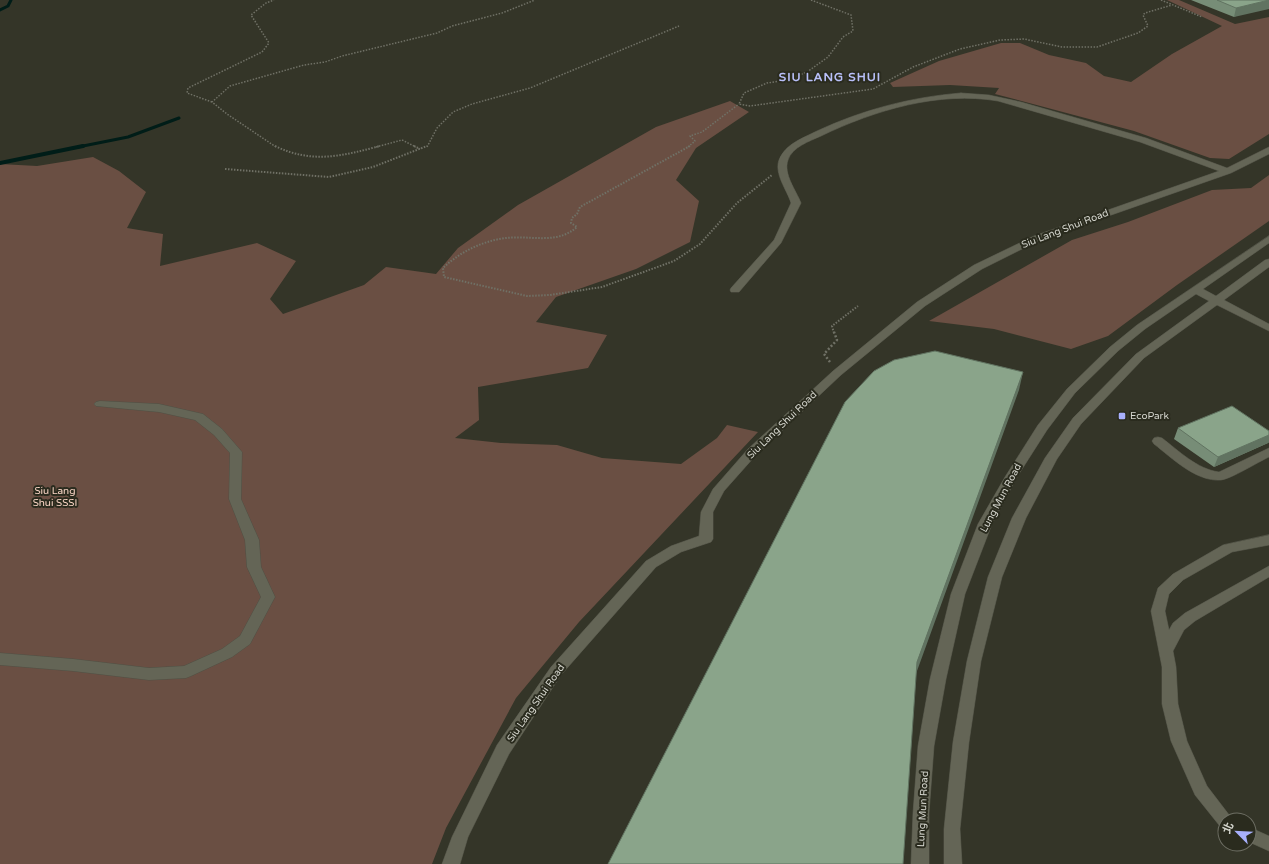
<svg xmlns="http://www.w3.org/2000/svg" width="1269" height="864" font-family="'Varela Round','Noto Sans TC',sans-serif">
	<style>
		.green { fill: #6a4f43 }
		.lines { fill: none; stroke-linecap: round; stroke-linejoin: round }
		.stream-far1 { stroke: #001d18; stroke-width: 3 }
		.stream { stroke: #001d18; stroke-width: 4 }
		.minor-casing { stroke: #505145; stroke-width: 1 }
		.path-far2 { stroke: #707166; stroke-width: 1.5; stroke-dasharray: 1.5 1.5; stroke-linecap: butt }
		.path-far1 { stroke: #707166; stroke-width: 2; stroke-dasharray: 1.5 1.5; stroke-linecap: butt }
		.path { stroke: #707166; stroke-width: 2.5; stroke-dasharray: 2 2; stroke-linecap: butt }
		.minor { fill: #646556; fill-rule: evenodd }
		.wall { fill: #778d77 }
		.shaded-wall { fill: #617361 }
		.building { fill: #8aa48a; stroke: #617361 }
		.poi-dot { fill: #a8b0fc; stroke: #2a2b1e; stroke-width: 1.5 }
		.labels { text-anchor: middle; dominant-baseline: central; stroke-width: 4; stroke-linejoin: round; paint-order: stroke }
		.street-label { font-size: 10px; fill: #d5d6ce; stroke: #2a2b1e }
		.poi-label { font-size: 10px; fill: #d5d6ce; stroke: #2a2b1e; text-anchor: start }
		.park-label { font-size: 10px; fill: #fbd6c6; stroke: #2a2b1e }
		.far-district-label { font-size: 12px; font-weight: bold; letter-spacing: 1px; fill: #b8bff8; stroke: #2a2b1e }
	</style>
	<rect width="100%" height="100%" fill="#343528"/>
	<path class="green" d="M1167,0H1179L1235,24L1269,17V134L1229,159L1210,158L1134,131L995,94L999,88L950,85L893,87L890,83L939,61L1001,43H1020L1049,55L1086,63L1104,76L1131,82L1172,54L1222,26Z
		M730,101L749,112L696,148L676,180L699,201L690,242L636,269L556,297L536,322L607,335L588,368L478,387L479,420L455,438L501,443L557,445L602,458L681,464L717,438L727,425L758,432L579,622L516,698L446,828L432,864H0V164L37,166L93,157L119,171L146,192L127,228L163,234L160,266L257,243L296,261L270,299L283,314L364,285L386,267L436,274L458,248L518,205L656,127Z
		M1269,175V221L1177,285L1108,336L1071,349L994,329L929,321L1072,240L1128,222L1212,190L1251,188Z"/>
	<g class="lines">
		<path class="stream-far1" d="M0,10L8,6L11,0
			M78,147L128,137L179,118"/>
		<path class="stream" d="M0,163L83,146"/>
		<defs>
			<path id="minor" d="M961,93L989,95L1021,102L1146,138L1227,168L1269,147V154L1231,173L1040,240L982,269L925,306L841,375L756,455L724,491L713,512V539L711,542L681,552L656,567L561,675L509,754L468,837L460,864H442L452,837L497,745L551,667L646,561L671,546L699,536L701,512L713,489L748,449L833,371L917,302L974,265L1034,236L1219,171L1140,142L998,101C939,91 875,110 821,136C810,141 792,147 788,160C783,174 796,190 801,203L781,243L739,292H731L730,290L731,288L774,240L791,203C787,190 774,174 779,160C785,144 803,138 817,131C862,110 911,97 961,93Z
				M1269,236V243L1203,289L1216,296L1265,260L1269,259V267L1224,300L1269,324V331L1217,305L1144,358L1081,424L1057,459L1026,518L1002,577L981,661L969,742L960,829L962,864H944V829L953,742L967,661L988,577L1012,518L1045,458L1073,418L1136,354L1209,301L1196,294L1145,329L1118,351L1075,393L1047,430L1017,477L992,524L965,594L946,679L934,746L929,813V864H911L913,813L918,746L930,679L951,594L978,524L1005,477L1038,425L1067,389L1110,347L1137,325Z
				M100,401L159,404L203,414L222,429L242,452L241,499L259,540L261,567L275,597L250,644L232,657L191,676L186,678L149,680L73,671L0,665V653L73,659L149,668L184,666L222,649L240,636L261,597L247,567L245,540L229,499L230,453L214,435L195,420L159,412L96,406L94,404L96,402Z
				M1158,437L1162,438C1179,451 1197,469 1219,472L1269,448V457C1258,462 1231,479 1221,480C1196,482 1172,458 1154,444L1152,441L1154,438Z
				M1269,535V545L1232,552L1183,580L1169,594L1165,611L1169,630L1173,623L1185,613L1269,566V577L1195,621L1184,630L1173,651L1176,667L1178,704L1187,741L1207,786L1233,820H1225V827L1219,825L1195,795L1171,741L1162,704V667L1151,611L1158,588L1173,574L1223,545Z
				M1249,827L1269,836V851L1249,842Z"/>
		</defs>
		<use href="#minor" class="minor-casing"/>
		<path class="path-far2" d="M811,0L851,15L853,31L843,37L828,57L807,72L787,80L767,83L744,93L739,104L750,106L873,89L913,67L960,49L1000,40L1024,39L1062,47H1097L1138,33L1148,26L1143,15L1145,13L1172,5
			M1161,0L1202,17
			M212,102L187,93L188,88L262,52L269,43L251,15L266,3L274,0
			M276,147L227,114L212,102L230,86L304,65L325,62L342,56L437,33L452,26L502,13L535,0
			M376,147L402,140L416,147
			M427,147L437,128L453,112L472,104L530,88L679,26
			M688,147L695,141L690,136L702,132L739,104"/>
		<path class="path-far1" d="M275,146C312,164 342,156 380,146
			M414,146L420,149
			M690,146L580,207L577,214L572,218L571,223L577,227C557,245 530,235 506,238C482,241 460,252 443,268L444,277L527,296L550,295L602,287L674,261L700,244L737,203L772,175
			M225,169L329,177L373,167L427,146
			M834,333L832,326L858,306"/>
		<path class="path" d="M830,362L824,354L837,340L834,332"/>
		<use href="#minor" class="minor"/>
	</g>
	<path class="wall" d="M1191,0H1269L1234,17Z
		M1178,428L1269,431V442L1268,443L1214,467L1174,439Z"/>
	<path class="shaded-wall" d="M1269,0V9L1234,17L1236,8Z
		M1023,372L1019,390L913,682L917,662Z
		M1269,435V442L1268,443L1214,467L1218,457Z"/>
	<path class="building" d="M1217,0H1269L1236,8Z
		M935,351L1023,372L917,662L903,864H608L845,402L874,371L894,360Z
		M1232,406L1269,431V435L1218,457L1178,428Z"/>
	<rect class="poi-dot" x="1118" y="412" width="8" height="8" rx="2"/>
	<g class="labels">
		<g class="street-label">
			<text transform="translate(1065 229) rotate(-21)">Siu Lang Shui Road</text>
			<text transform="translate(782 425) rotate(-44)">Siu Lang Shui Road</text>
			<text transform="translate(1001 498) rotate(-62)">Lung Mun Road</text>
			<text transform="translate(536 703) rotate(-55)">Siu Lang Shui Road</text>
			<text transform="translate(923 809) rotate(-87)">Lung Mun Road</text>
		</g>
		<g class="poi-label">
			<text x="1130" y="416">EcoPark</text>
		</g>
		<g class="park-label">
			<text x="55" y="491">Siu Lang<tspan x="55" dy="12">Shui SSSI</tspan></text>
		</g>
		<g class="far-district-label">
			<text x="830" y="77">SIU LANG SHUI</text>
		</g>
	</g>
	<g transform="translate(1237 832) rotate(294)"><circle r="19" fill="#2a2b1e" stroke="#6e6f64"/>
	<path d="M0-3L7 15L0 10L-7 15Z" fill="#a8b0fc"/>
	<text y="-6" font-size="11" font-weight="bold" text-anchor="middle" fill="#d5d6ce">北</text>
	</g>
</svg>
